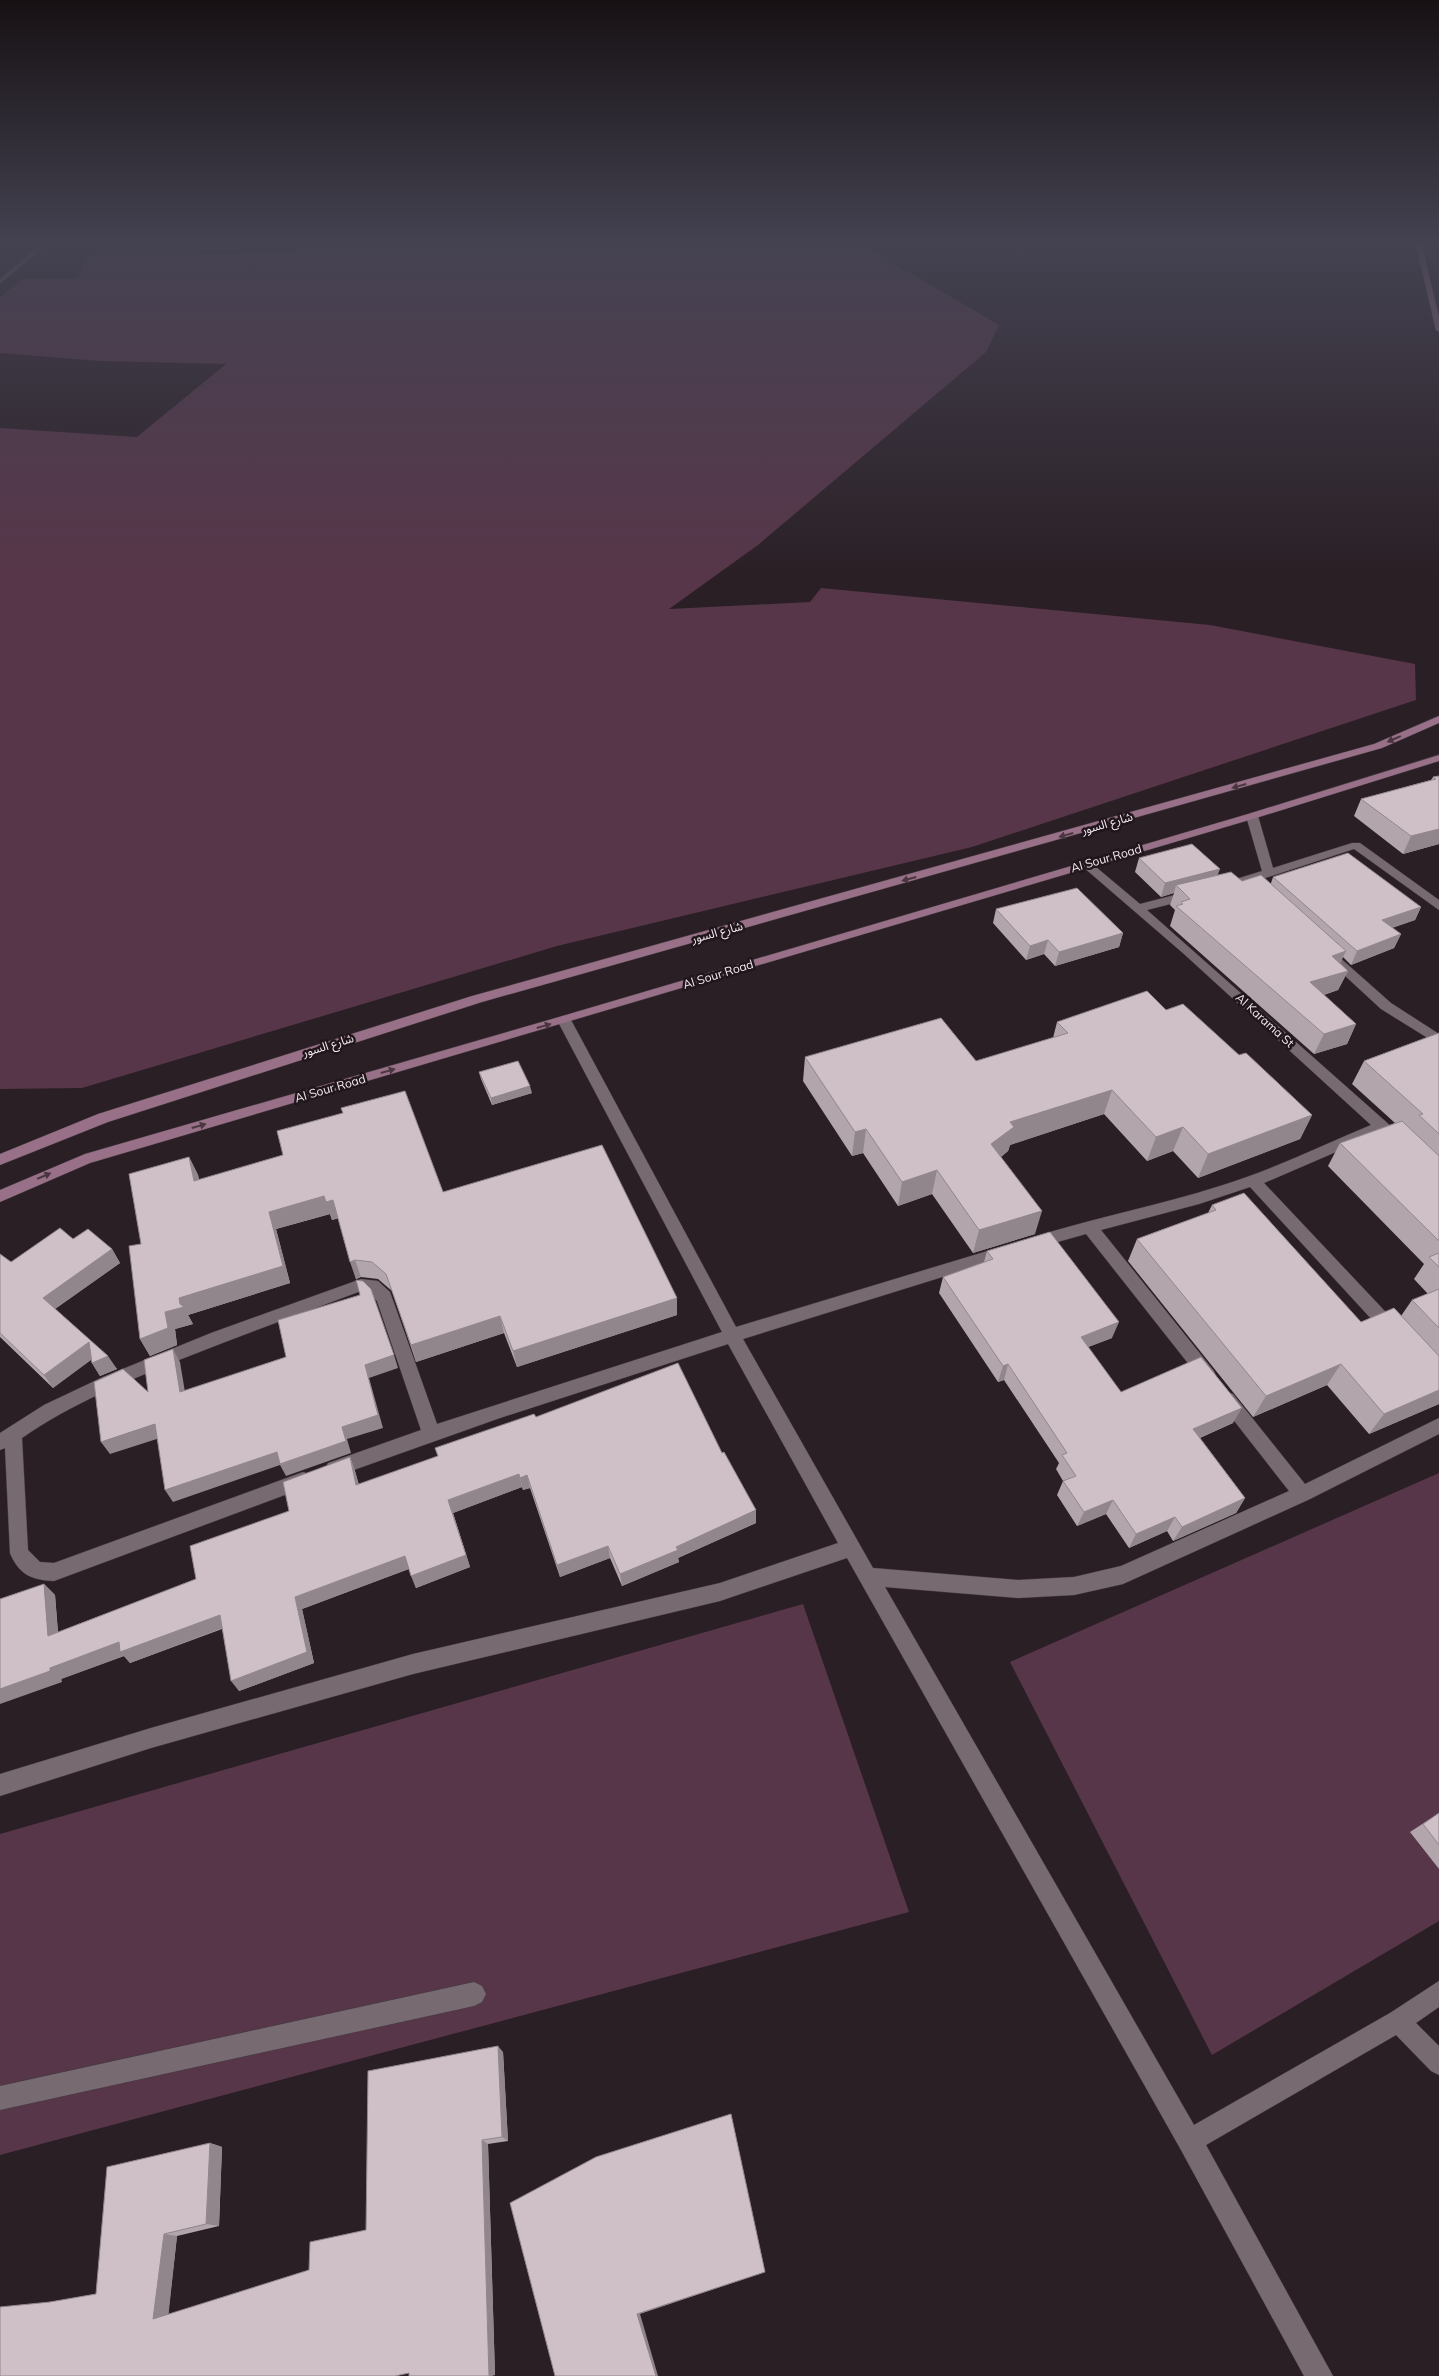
<svg xmlns="http://www.w3.org/2000/svg" width="1439" height="2376" font-family="Mulish,'Noto Sans Arabic',sans-serif">
	<style>
		.green { fill: #573649 }
		.lines { fill: none; stroke-linecap: round; stroke-linejoin: round }
		.minor-casing { stroke: #443b40; stroke-width: 1 }
		.secondary-casing { stroke: #443b40; stroke-width: 1 }
		.minor { fill: #786a71; fill-rule: evenodd }
		.secondary { fill: #987087; fill-rule: evenodd }
		.wall { fill: #b2a5ac }
		.shaded-wall { fill: #91868c }
		.building { fill: #cfc0c8; stroke: #91868c }
		.oneway { fill: #4a3641 }
		.labels { text-anchor: middle; dominant-baseline: central; stroke-width: 5; stroke-linejoin: round; paint-order: stroke }
		.street-label { font-size: 12px; fill: #f4ecf0; stroke: #20161c }
	</style>
	<rect width="100%" height="100%" fill="#2a1f25"/>
	<path class="green" d="M301,245L865,247L999,325L986,352L758,545L669,609L810,602L821,588L1210,625L1415,664L1416,700L972,847L557,946L82,1088L0,1089V428L137,437L226,364L100,361L0,353V298L21,279L78,278L87,256L295,253Z
		M1439,1473V1921L1212,2055L1010,1662Z
		M803,1604L909,1912L0,2155V1834Z"/>
	<g class="lines">
		<defs>
			<path id="minor" d="M40,245H46L0,284V279Z
				M1252,813L1258,816L1273,868L1352,843H1360L1439,900V910L1354,849L1241,886H1233L1231,883L1233,880L1262,871L1246,816Z
				M1086,860L1090,862L1140,904L1190,891L1194,892L1196,895L1194,898L1147,910L1393,1128L1395,1132L1393,1136L1388,1137L1380,1133L1264,1183L1398,1325L1400,1330L1398,1335L1392,1337L1386,1335L1250,1187L1199,1204L1101,1230L1214,1371L1216,1376L1214,1381L1208,1383L1202,1381L1086,1234L1036,1248L1031,1246L1028,1242L1031,1238C1093,1218 1157,1206 1220,1186C1272,1170 1321,1146 1371,1125L1184,954L1082,866L1080,864L1082,862Z
				M1334,955L1338,956L1391,1003L1439,1034V1045L1381,1009L1330,962L1328,959Z
				M564,1016L571,1020L736,1327L1004,1246L1010,1248L1012,1252L1010,1256L743,1339L873,1568L1018,1580L1074,1577L1121,1566L1289,1491L1221,1404L1218,1399L1221,1394L1227,1392L1233,1394L1305,1484L1439,1418V1434L1308,1500L1123,1584L1074,1595L1018,1598L885,1587L1194,2125L1390,2013L1439,1981V2007L1416,2023L1439,2046V2075L1431,2071L1396,2035L1206,2145L1333,2376H1304L1181,2150L847,1558L720,1601L413,1674L151,1748L0,1796V1774L151,1728L413,1654L720,1583L838,1543L728,1344L500,1418L334,1477L328,1475L325,1469L328,1463L421,1430L377,1301L368,1292L361,1291C300,1314 239,1336 179,1360C125,1382 71,1404 22,1438L28,1550L40,1562L54,1563L303,1472L309,1474L312,1480L309,1486L54,1581C32,1580 19,1575 10,1553L5,1448L0,1450V1433L44,1405L103,1377L211,1333L361,1279L378,1281L390,1292L437,1424L722,1332L557,1020Z
				M474,1982L482,1986L486,1994L482,2002L474,2006L0,2110V2086Z"/>
			<path id="secondary" d="M1416,245H1422L1439,317V332L1436,330Z
				M1439,716V723L1382,748L482,1002L108,1122L0,1165V1154L98,1114L472,996L1374,744Z
				M1439,755V761L1256,818L90,1163L0,1202V1190L85,1154L559,1017L1248,814Z"/>
		</defs>
		<use href="#minor" class="minor-casing"/>
		<use href="#secondary" class="secondary-casing"/>
		<use href="#minor" class="minor"/>
		<use href="#secondary" class="secondary"/>
	</g>
	<path class="wall" d="M1439,776V844L1403,854L1354,816L1361,799L1431,780L1433,777Z
		M1139,858L1242,881L1271,883L1273,877L1421,907L1415,920L1392,928L1401,934L1394,948L1351,965L1343,957L1340,963L1348,971L1338,990L1324,995L1356,1024L1347,1044L1314,1054L1170,926L1175,910L1170,905L1174,893L1161,897L1135,872Z
		M996,909L1123,933L1119,947L1055,966L1044,954L1026,960L993,923Z
		M1166,1010L1239,1055L1312,1115L1300,1139L1198,1178L1173,1151L1147,1161L1104,1114L1010,1145L1008,1151L1001,1157L1035,1234L973,1253L932,1194L898,1206L863,1153L852,1156L803,1081L805,1057L976,1061L1053,1038L1057,1022Z
		M1439,1033V1404L1369,1434L1327,1385L1253,1417L1128,1261L1137,1239L1208,1213L1212,1205L1361,1322L1401,1316L1412,1300L1428,1294L1414,1279L1424,1264L1328,1166L1340,1143L1395,1123L1352,1084L1364,1061Z
		M479,1072L532,1093L492,1105L481,1079Z
		M189,1157L198,1175L199,1179L443,1192L677,1298V1315L517,1367L504,1333L416,1362L392,1291L378,1279L361,1277L356,1279L338,1218L332,1220L330,1214L276,1229L290,1283L188,1315L193,1324L175,1329L177,1345L150,1356L140,1339Z
		M73,1239L112,1249L120,1263L55,1309L117,1369L100,1376L92,1363L91,1359L53,1388L0,1337V1254L11,1262Z
		M987,1251L1112,1338L1088,1347L1121,1392L1233,1423L1200,1438L1245,1498L1236,1513L1173,1541L1167,1531L1129,1548L1106,1514L1077,1526L1057,1495L1063,1481L1056,1469L1059,1463L1004,1380L998,1382L939,1293L943,1277L984,1262Z
		M536,1417L756,1523L678,1558L679,1562L622,1586L610,1558L560,1577L530,1488L523,1490L522,1487L453,1513L470,1567L416,1588L409,1569L302,1609L314,1663L239,1691L222,1629L130,1663L124,1656L61,1679L62,1682L44,1584L55,1595L58,1632L196,1579L289,1511L350,1457L355,1471L359,1485L438,1456Z
		M1439,1813V1869L1410,1832Z
		M503,2052L508,2141L488,2144L495,2375L409,2373L50,2302L96,2294L210,2143L222,2147L219,2226L177,2236L168,2315L309,2270L366,2230Z"/>
	<path class="shaded-wall" d="M1439,829V844L1403,854L1411,836Z
		M1220,869L1215,882L1176,885L1174,893L1161,897L1165,883Z
		M1421,907L1415,920L1375,933L1382,920Z
		M1123,933L1119,947L1055,966L1059,952Z
		M1401,934L1394,948L1351,965L1357,951Z
		M1048,940L1044,954L1026,960L1030,946Z
		M1346,951L1336,971L1332,956Z
		M1348,971L1338,990L1301,1002L1310,982Z
		M1356,1024L1347,1044L1314,1054L1324,1034Z
		M530,1086L532,1093L492,1105L491,1098Z
		M1112,1090L1104,1114L1010,1145L1008,1151L986,1168L991,1144L1010,1122Z
		M1312,1115L1300,1139L1198,1178L1208,1154Z
		M1183,1127L1173,1151L1147,1161L1156,1137Z
		M866,1129L863,1153L852,1156L855,1132Z
		M189,1157L198,1175L203,1198L194,1181Z
		M937,1170L932,1194L898,1206L902,1182Z
		M324,1196L333,1200L340,1218L332,1220L330,1214L276,1229L290,1283L188,1315L193,1324L175,1329L177,1345L150,1356L140,1339L165,1312L180,1304L179,1298L269,1212Z
		M1042,1211L1035,1234L973,1253L979,1230Z
		M112,1249L120,1263L52,1311L43,1298Z
		M355,1260L361,1277L356,1279L350,1262Z
		M677,1298V1315L517,1367L513,1351Z
		M500,1316L504,1333L416,1362L411,1345Z
		M1119,1322L1112,1338L1075,1352L1081,1337Z
		M89,1342L98,1355L53,1388L44,1375Z
		M173,1349L180,1362L187,1404L180,1392Z
		M394,1355L398,1368L369,1378L383,1428L347,1439L351,1453L286,1476L280,1465L173,1502L165,1490L342,1427L365,1365Z
		M108,1356L117,1369L100,1376L92,1363Z
		M1008,1364L1004,1380L998,1382L1003,1366Z
		M1341,1364L1327,1385L1253,1417L1266,1396Z
		M1439,1390V1404L1369,1434L1384,1414Z
		M1242,1408L1233,1423L1185,1444L1193,1429Z
		M155,1424L163,1437L110,1454L101,1442Z
		M350,1457L355,1471L362,1498L356,1485Z
		M519,1474L522,1487L453,1513L470,1567L416,1588L411,1576L448,1500Z
		M527,1475L530,1488L523,1490L520,1478Z
		M1245,1498L1236,1513L1173,1541L1182,1527Z
		M1113,1500L1106,1514L1077,1526L1084,1512Z
		M756,1510V1523L678,1558L679,1562L622,1586L620,1574L676,1547Z
		M1175,1517L1167,1531L1129,1548L1136,1534Z
		M608,1546L610,1558L560,1577L557,1565Z
		M405,1556L411,1568L302,1609L314,1663L239,1691L231,1681L295,1597Z
		M44,1584L55,1595L59,1647L48,1636Z
		M220,1615L228,1626L130,1663L124,1656L61,1679L62,1682L0,1704V1689L50,1668L119,1642Z
		M498,2046L503,2052L508,2141L502,2137Z
		M482,2140L488,2144L495,2375L492,2376H489Z
		M210,2143L222,2147L219,2226L206,2224Z
		M164,2234L177,2236L168,2319H153Z
		M765,2272L640,2314L658,2376H656L637,2314Z"/>
	<path class="building" d="M1439,776V829L1411,836L1361,799L1436,779L1433,777Z
		M1192,844L1220,869L1165,883L1139,858Z
		M1348,853L1421,907L1382,920L1401,934L1357,951L1273,877Z
		M1231,872L1242,881L1261,875L1346,951L1332,956L1348,971L1310,982L1356,1024L1324,1034L1176,906L1183,904L1181,902L1190,899L1176,885Z
		M1077,888L1123,933L1059,952L1048,940L1030,946L996,909Z
		M1147,991L1166,1010L1183,1004L1239,1055L1246,1053L1312,1115L1208,1154L1183,1127L1156,1137L1112,1090L1010,1122L1014,1127L991,1144L1042,1211L979,1230L937,1170L902,1182L866,1129L855,1132L805,1057L941,1018L976,1061L1068,1033L1057,1022Z
		M1439,1033V1134L1419,1115L1423,1114L1364,1061Z
		M518,1061L530,1086L491,1098L479,1072Z
		M405,1091L443,1192L602,1145L677,1298L513,1351L500,1316L411,1345L386,1274L372,1262L355,1260L350,1262L333,1200L326,1202L324,1196L269,1212L283,1266L179,1298L180,1304L184,1307L165,1312L168,1328L140,1339L129,1246L141,1244L129,1174L189,1157L194,1181L283,1155L277,1131L343,1113L341,1108Z
		M1402,1121L1439,1156V1241L1340,1143Z
		M1244,1193L1361,1322L1394,1308L1439,1356V1390L1384,1414L1341,1364L1266,1396L1137,1239L1216,1210L1212,1205Z
		M60,1228L73,1239L88,1229L112,1249L43,1298L108,1356L92,1363L89,1342L44,1375L0,1333V1254L11,1262Z
		M1050,1232L1119,1322L1081,1337L1121,1392L1201,1357L1242,1408L1193,1429L1245,1498L1182,1527L1175,1517L1136,1534L1113,1500L1084,1512L1063,1481L1076,1476L1062,1455L1067,1453L1008,1364L1003,1366L943,1277L993,1259L987,1251Z
		M1439,1253V1267L1429,1257Z
		M356,1280L363,1281L371,1289L394,1355L365,1365L378,1415L342,1427L346,1441L280,1464L277,1452L165,1490L155,1424L101,1442L94,1382L123,1369L148,1392L144,1360L173,1349L180,1392L286,1357L278,1320L360,1295Z
		M1439,1289V1328L1412,1300Z
		M678,1363L722,1453L724,1452L756,1510L676,1547L678,1550L620,1574L608,1546L557,1565L527,1475L520,1478L519,1474L448,1500L466,1555L411,1576L405,1556L295,1597L307,1652L231,1681L220,1615L120,1652L119,1642L50,1668V1671L0,1689V1599L44,1584L48,1636L196,1579L190,1546L289,1511L283,1482L350,1457L356,1485L438,1456L435,1448L534,1414L536,1417Z
		M1439,1813V1845L1423,1824Z
		M498,2046L502,2137L482,2140L489,2376H409V2373L395,2376H0V2307L50,2302L96,2294L107,2167L210,2143L206,2224L164,2234L153,2319L309,2270L310,2242L366,2230L368,2071Z
		M731,2114L765,2272L637,2314L656,2376H555L510,2203L596,2157Z"/>
	<defs><path id="oneway-solid" d="M-6-.8H1V-3.2L6.5 0L1 3.2V.8H-6Z" transform="scale(1.25)"/></defs>
	<g class="oneway">
		<use href="#oneway-solid" transform="translate(1394 739) rotate(157)"/>
		<use href="#oneway-solid" transform="translate(1239 786) rotate(164)"/>
		<use href="#oneway-solid" transform="translate(1066 835) rotate(164)"/>
		<use href="#oneway-solid" transform="translate(909 879) rotate(165)"/>
		<use href="#oneway-solid" transform="translate(544 1026) rotate(-16)"/>
		<use href="#oneway-solid" transform="translate(388 1071) rotate(-16)"/>
		<use href="#oneway-solid" transform="translate(199 1126) rotate(-16)"/>
		<use href="#oneway-solid" transform="translate(44 1176) rotate(-23)"/>
	</g>
	<linearGradient id="sky" x2="0" y2="1"><stop stop-color="#171114"/><stop offset="0.42" stop-color="#444251"/><stop offset="1" stop-color="#444251" stop-opacity="0"/></linearGradient>
	<rect width="1439" height="577" fill="url(#sky)"/>
	<g class="labels">
		<g class="street-label">
			<text transform="translate(1107 823) rotate(-16)">شارع السور</text>
			<text transform="translate(1106 858) rotate(-16)">Al Sour Road</text>
			<text transform="translate(717 932) rotate(-15)">شارع السور</text>
			<text transform="translate(718 974) rotate(-17)">Al Sour Road</text>
			<text transform="translate(1265 1020) rotate(42)">Al Karama St</text>
			<text transform="translate(328 1045) rotate(-17)">شارع السور</text>
			<text transform="translate(330 1088) rotate(-16)">Al Sour Road</text>
		</g>
	</g>
</svg>
